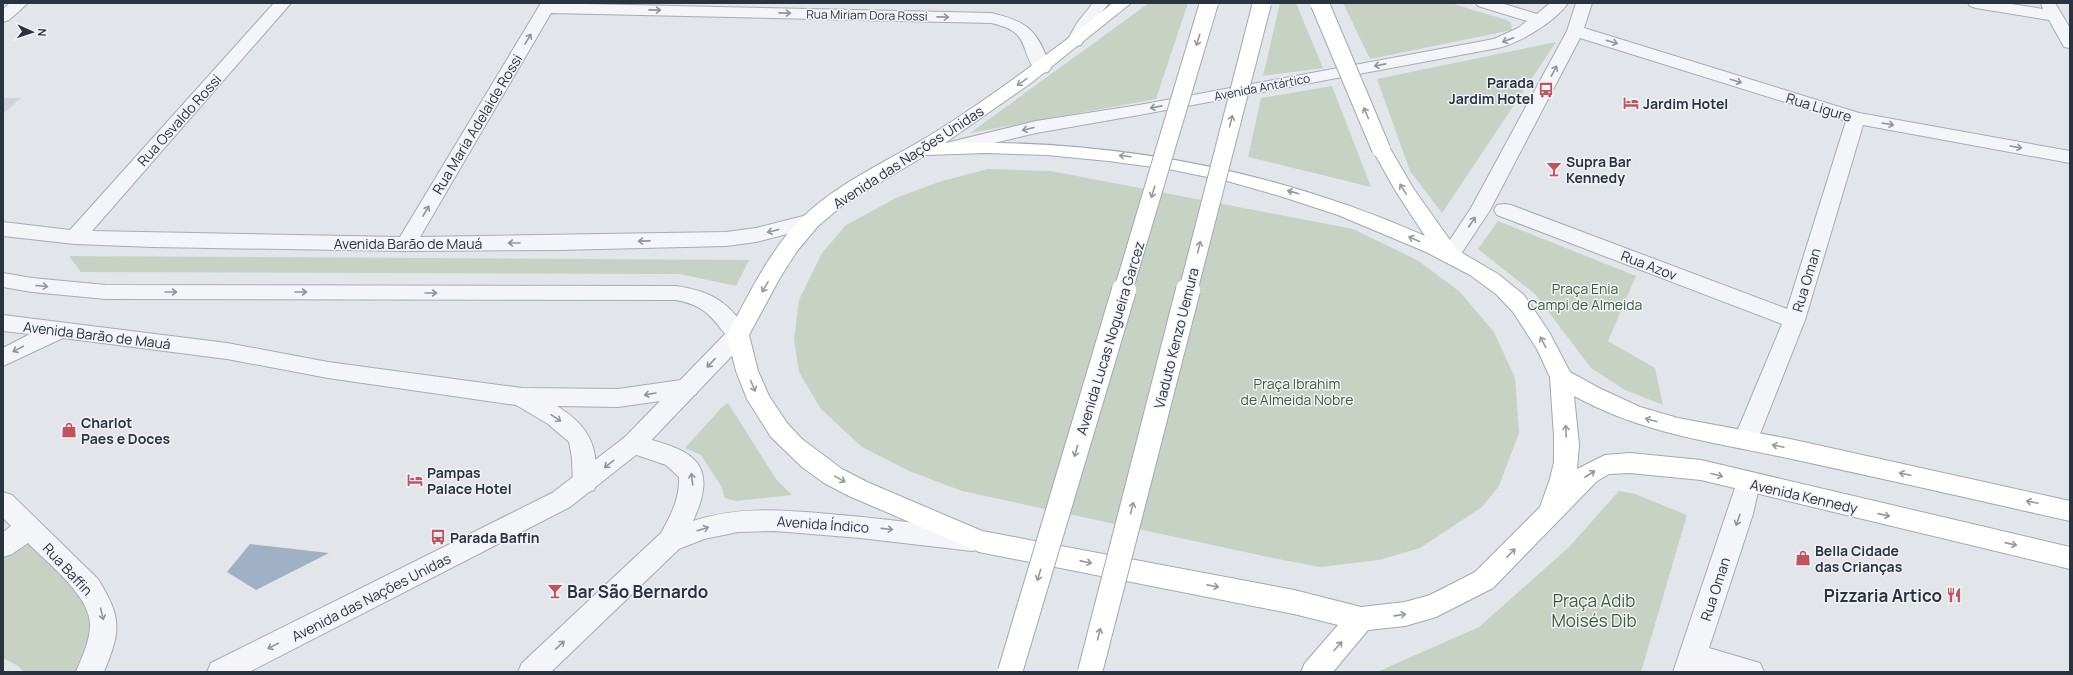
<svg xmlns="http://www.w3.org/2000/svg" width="2073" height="675" font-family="Manrope,sans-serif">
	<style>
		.built { fill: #d0d4db }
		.green { fill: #c7d2c4 }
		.water { fill: #a0b1c6 }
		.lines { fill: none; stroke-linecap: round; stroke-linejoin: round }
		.minor-casing { stroke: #a7acb3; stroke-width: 2 }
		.tertiary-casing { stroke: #a7acb3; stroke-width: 2 }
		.primary-casing { stroke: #a2a9b4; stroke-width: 2 }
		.minor { fill: #f4f5f8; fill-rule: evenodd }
		.tertiary { fill: #f4f5f8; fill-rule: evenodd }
		.primary { fill: #fff; fill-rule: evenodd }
		.primary-bridge-far1-casing { stroke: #a2a9b4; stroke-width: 20; stroke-linecap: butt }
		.primary-bridge-casing { stroke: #a2a9b4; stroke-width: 26; stroke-linecap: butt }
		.primary-bridge-far1 { stroke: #fff; stroke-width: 18 }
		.primary-bridge { stroke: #fff; stroke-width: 24 }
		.oneway { stroke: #90949c }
		.oneway2 { stroke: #9598a0 }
		.labels { text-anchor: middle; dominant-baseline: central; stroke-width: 3; stroke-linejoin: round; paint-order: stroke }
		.far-street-label { font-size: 12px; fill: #2b3240; stroke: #f1f3f7 }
		.poi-label { font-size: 14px; font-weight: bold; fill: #2b3240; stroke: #f1f3f7; text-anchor: start }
		.street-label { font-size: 14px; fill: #2b3240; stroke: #f1f3f7 }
		.park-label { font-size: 14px; fill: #3f5a3a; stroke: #f1f3f7 }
		.near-poi-label { font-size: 17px; font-weight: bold; fill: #2b3240; stroke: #f1f3f7; text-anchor: start }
		.near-park-label { font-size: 17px; fill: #3f5a3a; stroke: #f1f3f7 }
	</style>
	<rect width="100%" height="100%" fill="#e2e5e9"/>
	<path class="built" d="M3,98H21L3,114Z"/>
	<path class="green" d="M1149,3H1188L1156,99L970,133Z
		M1280,3H1296L1323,68L1263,76Z
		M1343,3H1450L1507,20L1511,23L1512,30L1370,59Z
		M1556,42L1442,213L1410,171L1377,79Z
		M1332,86L1371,187L1248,157L1261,98Z
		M988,169L1051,171L1353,229L1417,260L1459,291L1494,332L1515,378L1519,433L1499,486L1482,507L1420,548L1379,560L1320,567L1268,557L962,491L909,471L862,447L821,409L799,372L794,339L799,300L822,253L846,225L896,198L939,182Z
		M1498,221L1636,276L1608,341L1655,368L1663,405L1625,390L1591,368L1535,294L1478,249Z
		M69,256L748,260H749L736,286L680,274L81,272Z
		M728,403L776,479L792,495L736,501L725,498L721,486L701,455L685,448L722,407Z
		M1619,491L1635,494L1687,515L1641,672H1377L1479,627L1568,548Z
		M28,536L76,587L93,625L79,672H24L18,666L3,658V556Z"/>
	<path class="water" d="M250,544L329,553L256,590L227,572Z"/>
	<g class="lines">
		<defs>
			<path id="minor" d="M10,3H28L9,20L3,22V9Z
				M274,3H291L92,231L400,237L541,3L991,13C1030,22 1037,31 1051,68L1048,72L1042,73L1036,72C1018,46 1031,32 991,23L551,13L420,237L726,232L756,228L811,214L818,216L821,221L818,226L756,242L726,246L559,250L406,251L153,247L75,244L3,236V222L70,230Z
				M1093,3H1109L1092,24L1081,45L1075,46L1069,45L1067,41L1077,23Z
				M1476,3H1501L1537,14L1550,3H1568C1556,21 1520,43 1498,48L1139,115L1036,133L953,153L946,151L944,147L946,143L1036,121L1139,105L1494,39L1518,28L1527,21L1478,6Z
				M1576,3H1592L1584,28L1859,113L2070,151V163L1863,125L1805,320L1758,439L1754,446L1746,448L1738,446L1734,439L1782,324L1497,215L1494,210L1497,205L1504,204L1511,205L1787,309L1846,121L1580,38L1490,210L1457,260L1450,262L1443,260L1440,255L1471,208L1567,31Z
				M1968,3H2005L2043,9L2041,3H2055L2070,28V48L2064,47L2049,20L1976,8L1970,6Z
				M3,315L227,343L328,362L522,388L618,389L688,379L696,382L699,388L696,394L688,397L618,407L557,406C581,421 595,437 596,466C597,475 598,482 594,490L585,493L576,490L573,483L572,458L569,442L548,424L516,405L328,378L227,359L63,338L3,366V348L30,334L3,331Z
				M633,435C687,449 722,458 693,521C738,506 783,510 829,514C877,518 924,524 972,529L981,532L985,540L981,548L972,551L860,538L775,531L738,532L704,539L679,549L551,672H518L522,663L661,533C671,515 680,498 679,477L666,465L625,451L621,444L625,437Z
				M1748,473L1757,476L1760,483L1753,514L1709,648L1760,663L1764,672H1673L1739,476Z
				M3,492L12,495L98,579C122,618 121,630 104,672H76C82,657 90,641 90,625C90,595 47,563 28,543L12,554L3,557V532L11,526L3,518Z"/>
			<path id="tertiary" d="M3,273L32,278L106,285L676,286C712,291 731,303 749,335L746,341L641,451L570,507L249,672H207L211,663L552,493L625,437L725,334C710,314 702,305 676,300L106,299L32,292L3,287Z"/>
			<path id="primary" d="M1113,3H1131L1031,83L945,143C1111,139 1273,169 1425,236L1395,190L1372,149L1374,145L1381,143L1388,145L1413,188L1457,250L1498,274L1524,295L1549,332L1570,372L1599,388L1640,407L1678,418L1790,439L2070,501V521C1977,500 1885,479 1792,459C1714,442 1646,435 1574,396L1579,445L1577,469L1605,455L1630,453L1701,460L2070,547V569L1701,480L1630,473L1609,474L1597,481L1493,588L1436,617L1405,626L1368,630L1333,672H1301L1305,663L1338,625L1294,614L979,552L849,496L824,483L802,467L771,437L747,399L736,371L727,335C749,294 770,249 804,216C843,179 897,157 942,128C1001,90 1058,47 1113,3ZM985,153L1047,155L1108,161L1168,169L1227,181L1280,196L1338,215L1426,252L1470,275L1496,294L1513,312L1537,349L1550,377L1554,436V462L1550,479L1540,507L1475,572L1430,595L1405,602L1361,607L1294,590L982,531L867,482L842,469L802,439L787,423L769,396L758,371L749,335L781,276L797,251L818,226L844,204L926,155Z"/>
		</defs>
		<use href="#minor" class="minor-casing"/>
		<use href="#tertiary" class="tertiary-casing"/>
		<use href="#primary" class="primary-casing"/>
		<use href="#minor" class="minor"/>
		<use href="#tertiary" class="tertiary"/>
		<use href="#primary" class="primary"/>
		<defs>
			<path id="primary-bridge-far1" d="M1320,4L1381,149
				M1123,291L1209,3
				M1188,291L1262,3"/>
			<path id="primary-bridge" d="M1010,672L1124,290
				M1090,672L1188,290"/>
		</defs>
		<use href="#primary-bridge-far1" class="primary-bridge-far1-casing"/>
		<use href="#primary-bridge" class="primary-bridge-casing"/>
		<use href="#primary-bridge-far1" class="primary-bridge-far1"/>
		<use href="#primary-bridge" class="primary-bridge"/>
	</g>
	<defs><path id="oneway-shaft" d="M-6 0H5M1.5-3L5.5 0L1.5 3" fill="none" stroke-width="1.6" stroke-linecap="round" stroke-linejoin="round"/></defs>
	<g class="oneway">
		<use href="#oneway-shaft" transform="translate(655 10) rotate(1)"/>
		<use href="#oneway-shaft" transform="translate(785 13) rotate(1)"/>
		<use href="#oneway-shaft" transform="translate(943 17) rotate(1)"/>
		<use href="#oneway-shaft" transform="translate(528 39) rotate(-59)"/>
		<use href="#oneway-shaft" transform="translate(1508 40) rotate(159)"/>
		<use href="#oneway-shaft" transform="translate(1612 42) rotate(17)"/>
		<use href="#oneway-shaft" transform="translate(1380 65) rotate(169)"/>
		<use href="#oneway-shaft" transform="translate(1554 71) rotate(-62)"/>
		<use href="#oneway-shaft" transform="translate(1736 81) rotate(17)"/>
		<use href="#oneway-shaft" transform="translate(1156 107) rotate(169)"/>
		<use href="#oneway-shaft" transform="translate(1888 124) rotate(10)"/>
		<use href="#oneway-shaft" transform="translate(1028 129) rotate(166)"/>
		<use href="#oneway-shaft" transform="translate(2016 147) rotate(10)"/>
		<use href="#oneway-shaft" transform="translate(426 211) rotate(-59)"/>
		<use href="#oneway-shaft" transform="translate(1472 222) rotate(-56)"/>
		<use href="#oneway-shaft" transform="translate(773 231) rotate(166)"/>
		<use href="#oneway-shaft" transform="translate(644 241) rotate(179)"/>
		<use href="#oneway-shaft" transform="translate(514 243) rotate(180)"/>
		<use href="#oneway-shaft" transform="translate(42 286) rotate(5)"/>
		<use href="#oneway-shaft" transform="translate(171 292)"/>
		<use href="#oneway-shaft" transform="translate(301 292)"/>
		<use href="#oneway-shaft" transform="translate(431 293)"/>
		<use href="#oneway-shaft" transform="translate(18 349) rotate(152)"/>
		<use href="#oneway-shaft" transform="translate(711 363) rotate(133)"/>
		<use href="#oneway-shaft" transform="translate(650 394) rotate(170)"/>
		<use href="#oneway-shaft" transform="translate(556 418) rotate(34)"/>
		<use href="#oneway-shaft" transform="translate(609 464) rotate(142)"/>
		<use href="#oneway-shaft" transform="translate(692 479) rotate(-97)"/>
		<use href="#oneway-shaft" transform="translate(1738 520) rotate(109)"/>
		<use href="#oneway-shaft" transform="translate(703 529) rotate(-18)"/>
		<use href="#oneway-shaft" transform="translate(887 529) rotate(6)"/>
		<use href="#oneway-shaft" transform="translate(102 614) rotate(76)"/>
		<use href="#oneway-shaft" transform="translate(560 645) rotate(-43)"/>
		<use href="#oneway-shaft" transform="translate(273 646) rotate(153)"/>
	</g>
	<g class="oneway2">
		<use href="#oneway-shaft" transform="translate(1198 40) rotate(107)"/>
		<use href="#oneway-shaft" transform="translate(1022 82) rotate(145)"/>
		<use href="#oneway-shaft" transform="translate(1366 113) rotate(-113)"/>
		<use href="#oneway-shaft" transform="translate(1231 121) rotate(-76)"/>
		<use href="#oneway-shaft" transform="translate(1125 156) rotate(-173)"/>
		<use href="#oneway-shaft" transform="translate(1403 189) rotate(-122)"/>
		<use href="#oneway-shaft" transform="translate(1153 192) rotate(107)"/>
		<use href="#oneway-shaft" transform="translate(1293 192) rotate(-164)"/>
		<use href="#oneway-shaft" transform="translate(1414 239) rotate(-156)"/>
		<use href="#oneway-shaft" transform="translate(1199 247) rotate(-76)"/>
		<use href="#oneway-shaft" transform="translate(765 287) rotate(120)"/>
		<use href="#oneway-shaft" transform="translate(1543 342) rotate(-117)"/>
		<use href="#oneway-shaft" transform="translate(753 386) rotate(67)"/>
		<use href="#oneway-shaft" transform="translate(1651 420) rotate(-165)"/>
		<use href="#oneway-shaft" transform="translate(1566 431) rotate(-92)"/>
		<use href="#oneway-shaft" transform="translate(1778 446) rotate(-168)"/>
		<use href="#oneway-shaft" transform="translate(1076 451) rotate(107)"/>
		<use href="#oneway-shaft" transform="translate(1590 474) rotate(-33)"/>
		<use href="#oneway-shaft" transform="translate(1905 474) rotate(-168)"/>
		<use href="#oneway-shaft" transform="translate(1717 475) rotate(15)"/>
		<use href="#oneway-shaft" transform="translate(840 479) rotate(29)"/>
		<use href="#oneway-shaft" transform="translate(2032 502) rotate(-168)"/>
		<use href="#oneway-shaft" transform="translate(1132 508) rotate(-76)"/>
		<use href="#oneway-shaft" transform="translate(1884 515) rotate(13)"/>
		<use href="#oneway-shaft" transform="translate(2011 544) rotate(13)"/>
		<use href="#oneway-shaft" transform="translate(1511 553) rotate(-45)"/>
		<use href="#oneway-shaft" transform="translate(1086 562) rotate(11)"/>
		<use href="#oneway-shaft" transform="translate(1039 575) rotate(107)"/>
		<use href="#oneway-shaft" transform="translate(1213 586) rotate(11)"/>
		<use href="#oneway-shaft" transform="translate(1400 615) rotate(-8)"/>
		<use href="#oneway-shaft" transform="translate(1099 634) rotate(-76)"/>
		<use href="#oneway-shaft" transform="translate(1338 646) rotate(-48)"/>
	</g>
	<defs>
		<symbol id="bus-bare" viewBox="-9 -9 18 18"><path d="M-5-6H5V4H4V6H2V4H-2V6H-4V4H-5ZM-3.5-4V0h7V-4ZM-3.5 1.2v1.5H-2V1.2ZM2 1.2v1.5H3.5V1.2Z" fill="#c3525f" stroke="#f1f3f7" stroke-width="2.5" paint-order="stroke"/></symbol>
		<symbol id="hotel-bare" viewBox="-9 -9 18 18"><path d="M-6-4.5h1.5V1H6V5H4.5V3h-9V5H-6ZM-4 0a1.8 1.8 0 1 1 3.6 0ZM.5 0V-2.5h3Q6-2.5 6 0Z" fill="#c3525f" stroke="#f1f3f7" stroke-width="2.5" paint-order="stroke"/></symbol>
		<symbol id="bar-bare" viewBox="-9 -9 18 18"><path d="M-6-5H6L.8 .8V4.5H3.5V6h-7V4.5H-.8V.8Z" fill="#c3525f" stroke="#f1f3f7" stroke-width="2.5" paint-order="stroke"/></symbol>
		<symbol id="shop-bare" viewBox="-9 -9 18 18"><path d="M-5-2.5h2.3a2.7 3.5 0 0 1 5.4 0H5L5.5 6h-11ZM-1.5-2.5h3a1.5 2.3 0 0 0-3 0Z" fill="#c3525f" stroke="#f1f3f7" stroke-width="2.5" paint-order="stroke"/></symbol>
		<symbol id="restaurant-bare" viewBox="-9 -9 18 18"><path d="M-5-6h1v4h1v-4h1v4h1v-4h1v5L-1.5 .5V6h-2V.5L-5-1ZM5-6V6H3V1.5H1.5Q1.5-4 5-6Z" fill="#c3525f" stroke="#f1f3f7" stroke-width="2.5" paint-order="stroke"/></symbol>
	</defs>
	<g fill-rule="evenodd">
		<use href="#bus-bare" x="1535" y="79" width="22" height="22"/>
		<use href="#hotel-bare" x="1620" y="92" width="22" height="22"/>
		<use href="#bar-bare" x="1543" y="158" width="22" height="22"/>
		<use href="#shop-bare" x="58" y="419" width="22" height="22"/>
		<use href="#hotel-bare" x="404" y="469" width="22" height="22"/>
		<use href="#bus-bare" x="427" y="526" width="22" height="22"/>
		<use href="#shop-bare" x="1792" y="547" width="22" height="22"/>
		<use href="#bar-bare" x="544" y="580" width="22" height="22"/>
		<use href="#restaurant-bare" x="1943" y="584" width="22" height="22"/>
	</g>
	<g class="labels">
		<g class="far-street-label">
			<text transform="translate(867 15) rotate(1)">Rua Miriam Dora Rossi</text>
			<text transform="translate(1262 87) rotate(-11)">Avenida Antártico</text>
		</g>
		<g class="poi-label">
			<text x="1534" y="82" text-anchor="end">Parada<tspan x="1534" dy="16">Jardim Hotel</tspan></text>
			<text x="1643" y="103">Jardim Hotel</text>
			<text x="1566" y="161">Supra Bar<tspan x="1566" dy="16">Kennedy</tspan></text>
			<text x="81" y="422">Charlot<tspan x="81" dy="16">Paes e Doces</tspan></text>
			<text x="427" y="472">Pampas<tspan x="427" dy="16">Palace Hotel</tspan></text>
			<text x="450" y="537">Parada Baffin</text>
			<text x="1815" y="550">Bella Cidade<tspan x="1815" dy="16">das Crianças</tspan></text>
		</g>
		<g class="street-label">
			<text transform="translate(1819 107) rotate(17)">Rua Ligure</text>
			<text transform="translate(179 120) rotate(-48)">Rua Osvaldo Rossi</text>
			<text transform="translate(477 124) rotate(-59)">Rua Maria Adelaide Rossi</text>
			<text transform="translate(908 157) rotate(-33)">Avenida das Nações Unidas</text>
			<text x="408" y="243">Avenida Barão de Mauá</text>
			<text transform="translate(1649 265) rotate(21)">Rua Azov</text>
			<text transform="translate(1806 280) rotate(-73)">Rua Oman</text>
			<text transform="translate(97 335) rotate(7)">Avenida Barão de Mauá</text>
			<text transform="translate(1110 338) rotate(-73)">Avenida Lucas Nogueira Garcez</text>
			<text transform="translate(1176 338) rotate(-76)">Viaduto Kenzo Uemura</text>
			<text transform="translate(1804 496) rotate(13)">Avenida Kennedy</text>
			<text transform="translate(823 524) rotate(4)">Avenida Índico</text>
			<text transform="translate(68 569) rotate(47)">Rua Baffin</text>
			<text transform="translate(1715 589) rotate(-72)">Rua Oman</text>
			<text transform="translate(371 597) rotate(-27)">Avenida das Nações Unidas</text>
		</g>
		<g class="park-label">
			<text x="1585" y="288">Praça Enia<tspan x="1585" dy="16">Campi de Almeida</tspan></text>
			<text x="1297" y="383">Praça Ibrahim<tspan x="1297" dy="16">de Almeida Nobre</tspan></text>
		</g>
		<g class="near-poi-label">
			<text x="567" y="591">Bar São Bernardo</text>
			<text x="1942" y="595" text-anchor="end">Pizzaria Artico</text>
		</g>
		<g class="near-park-label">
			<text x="1594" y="600">Praça Adib<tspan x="1594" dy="20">Moisés Dib</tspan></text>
		</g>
	</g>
	<rect width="2073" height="675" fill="none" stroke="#2b3240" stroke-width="8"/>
	<g transform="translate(32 32) rotate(93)" stroke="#f1f3f7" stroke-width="3" paint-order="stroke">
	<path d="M0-3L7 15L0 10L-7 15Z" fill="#2b3240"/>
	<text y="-6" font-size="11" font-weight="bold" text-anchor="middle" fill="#2b3240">N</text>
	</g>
</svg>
